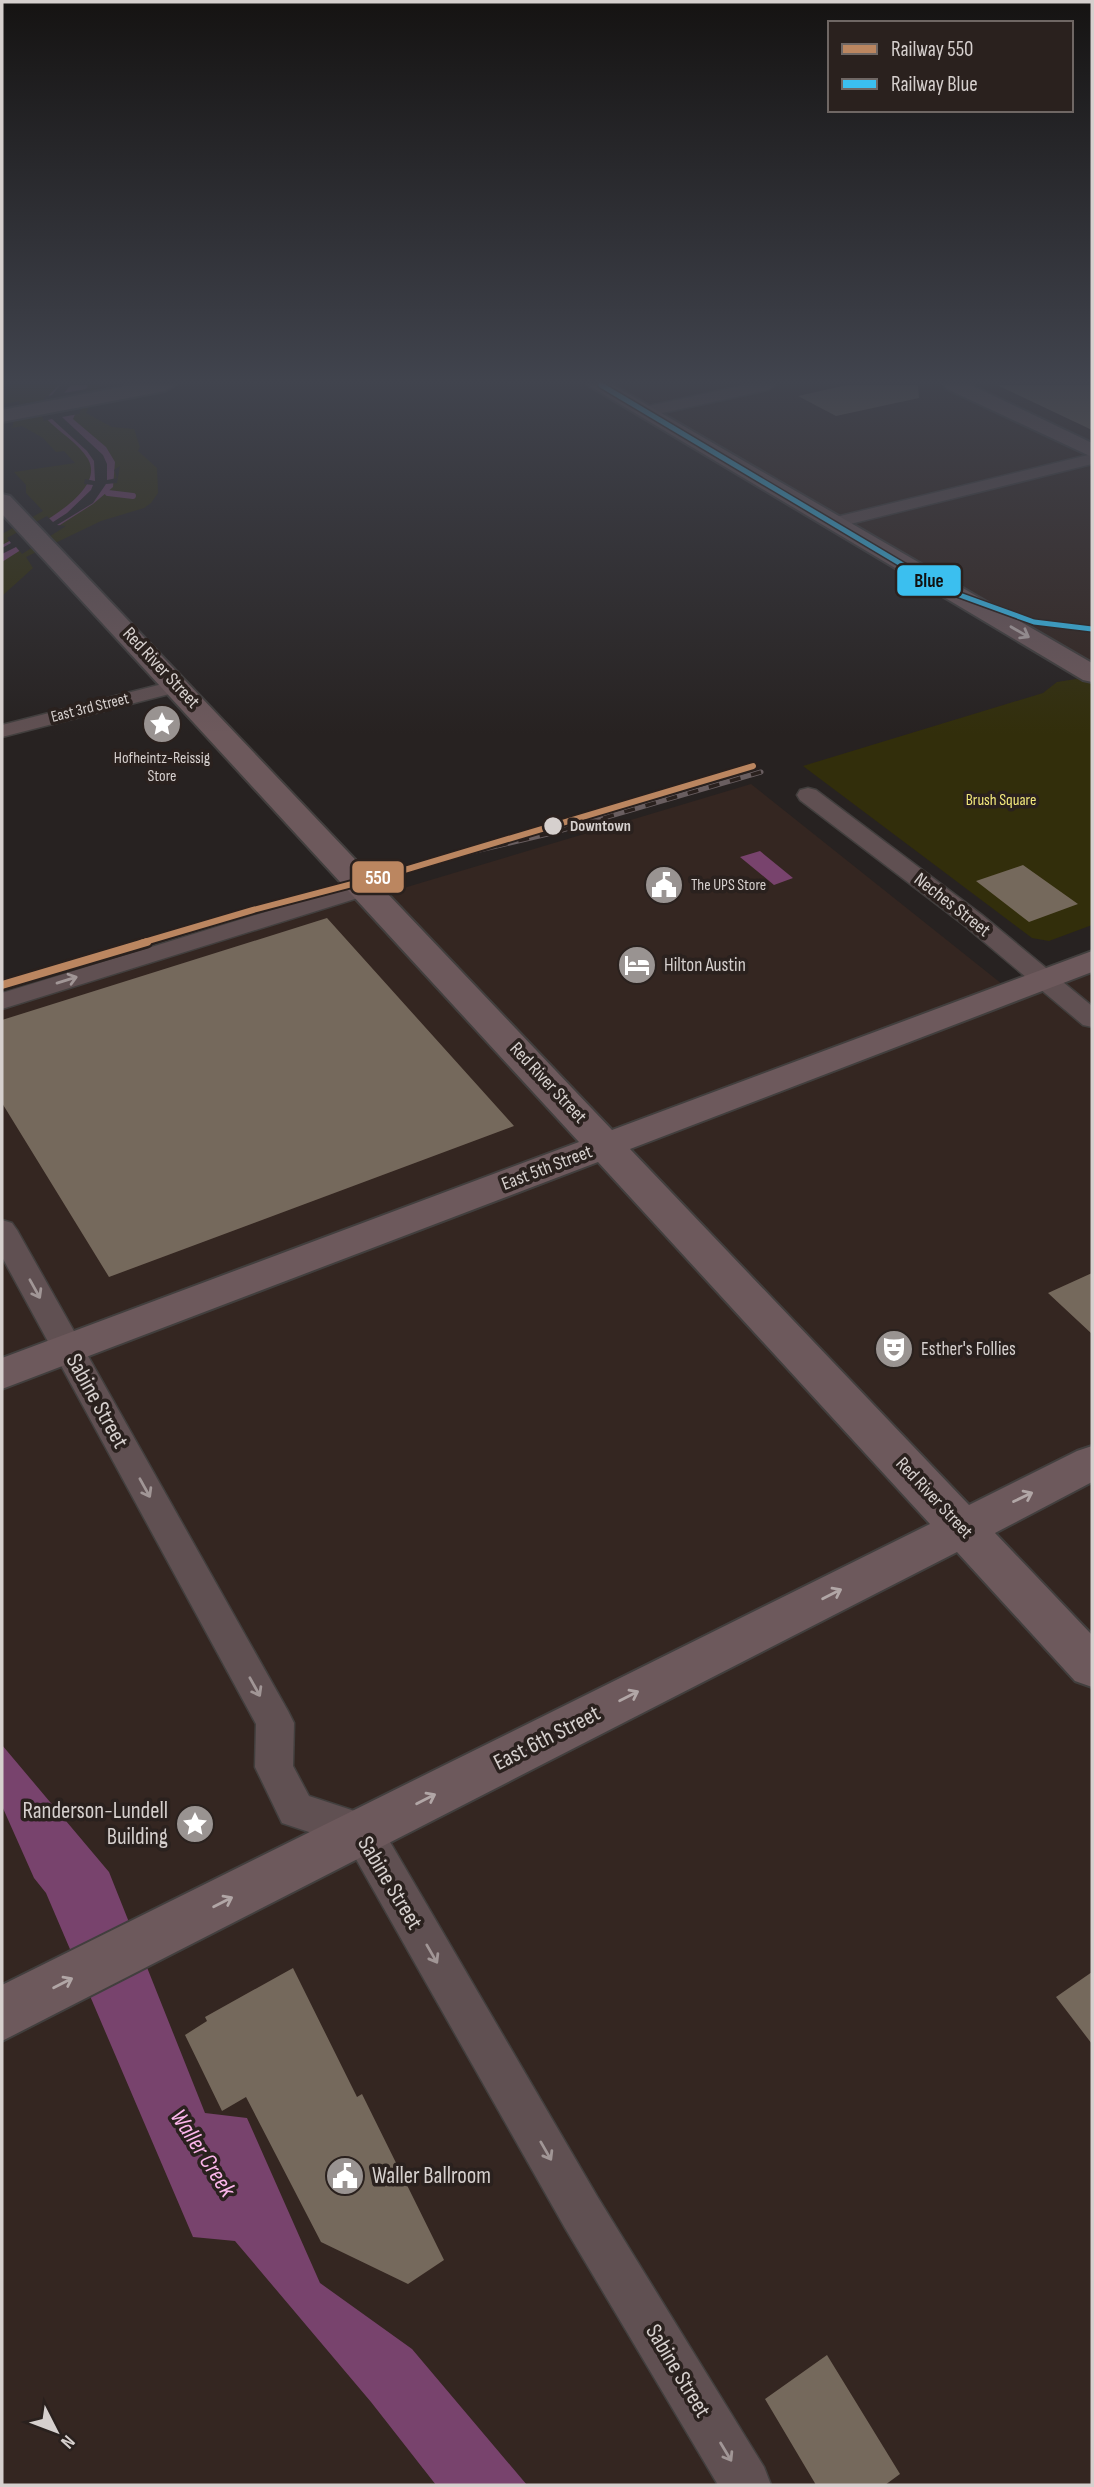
<svg xmlns="http://www.w3.org/2000/svg" width="1094" height="2487" font-family="'Sofia Sans Condensed',sans-serif">
	<style>
		.built { fill: #342621 }
		.green { fill: #322e0b }
		.water { fill: #78436d }
		.pier { fill: #272221 }
		.lines { fill: none; stroke-linecap: round; stroke-linejoin: round }
		.stream { stroke: #78436d; stroke-width: 6 }
		.building { fill: #75695c }
		.minor-casing { stroke: #423f3e; stroke-width: 3 }
		.secondary-casing { stroke: #423f3e; stroke-width: 4 }
		.primary-casing { stroke: #423f3e; stroke-width: 4 }
		.minor { fill: #605052; fill-rule: evenodd }
		.secondary { fill: #6d595c; fill-rule: evenodd }
		.primary { fill: #6b575b; fill-rule: evenodd }
		.rail-casing { stroke: #695e60; stroke-width: 5 }
		.rail { stroke: #2a211e; stroke-width: 3.5; stroke-dasharray: 11; stroke-linecap: butt }
		.rail-1-far1-casing { stroke: #2a211e; stroke-width: 10 }
		.rail-1-casing { stroke: #2a211e; stroke-width: 13 }
		.rail-2-casing { stroke: #2a211e; stroke-width: 8 }
		.rail-1-far1 { stroke: #bb8660; stroke-width: 6 }
		.rail-1 { stroke: #bb8660; stroke-width: 8 }
		.rail-2 { stroke: #3bbfef; stroke-width: 5 }
		.oneway { stroke: #b1a6a6 }
		.oneway2 { stroke: #a19696 }
		.stop-dot { fill: #d6d0ce; stroke: #2a211e; stroke-width: 2.5 }
		.labels { text-anchor: middle; dominant-baseline: central; stroke-width: 7; stroke-linejoin: round; paint-order: stroke }
		.far-street-label { font-size: 16px; fill: #d6d0ce; stroke: #2a211e }
		.far-poi-label { font-size: 16px; fill: #d6d0ce; stroke: #2a211e }
		.far-park-label { font-size: 16px; fill: #f2e87c; stroke: #2a211e }
		.far-stop-label { font-size: 16px; font-weight: bold; fill: #d6d0ce; stroke: #2a211e; text-anchor: start }
		.street-label { font-size: 19px; fill: #d6d0ce; stroke: #2a211e }
		.poi-label { font-size: 19px; fill: #d6d0ce; stroke: #2a211e; text-anchor: start }
		.near-street-label { font-size: 23px; fill: #d6d0ce; stroke: #2a211e }
		.near-poi-label { font-size: 23px; fill: #d6d0ce; stroke: #2a211e; text-anchor: end }
		.near-water-label { font-size: 24px; font-style: italic; fill: #fcb6eb; stroke: #2a211e }
		.line-badge { stroke: #2a211e; stroke-width: 2.5 }
		.badge-label { font-size: 19px; text-anchor: middle; font-weight: bold; fill: #fff }
		.pale-badge-label { font-size: 19px; text-anchor: middle; font-weight: bold; fill: #111 }
	</style>
	<rect width="100%" height="100%" fill="#272221"/>
	<path class="built" d="M614,385H1092V662L747,463Z
		M751,784L1022,1000L1092,972V2485H2V1005L392,885L397,890Z"/>
	<path class="green" d="M11,385H100L86,413L112,427L134,429L140,447L138,451L157,468L158,493L151,503L144,508L101,521L26,557L33,568L2,596V534L43,511L26,493V485L14,472L75,463L64,451L56,452L43,438L22,426L12,428L20,401L2,404Z
		M1076,679L1092,681V925L1049,941L1032,938L803,766L1043,693L1057,682Z"/>
	<path class="water" d="M59,385H88L73,419L106,447L115,462L113,487L93,504L2,562V545C25,532 108,494 88,459C78,442 58,432 45,417L49,395Z
		M760,851L793,878L774,885L740,857Z
		M2,1745L109,1872L205,2113L247,2118L320,2283L412,2349L527,2485H436L371,2402L235,2241L193,2237L46,1893L34,1878L2,1806Z"/>
	<path class="pier" d="M60,385H71L64,393L91,388L79,414L62,417L103,455L107,464V480L117,478L114,470L120,466L117,483L106,484L93,503L57,525L66,526L22,554L16,547L2,554V548L11,543L7,538L47,516L53,522L67,513L91,490L93,485L84,484L85,479L95,481L94,461L87,451L52,419L44,421L42,417L45,397L52,395Z"/>
	<g class="lines">
		<path class="stream" d="M108,493L133,496"/>
	</g>
	<path class="building" d="M847,385H918L919,398L836,416L798,396Z
		M997,385H1092V430Z
		M1023,865L1078,904L1029,922L976,881Z
		M327,918L514,1126L109,1277L2,1103V1020Z
		M1092,1273V1334L1048,1293Z
		M293,1968L357,2097L362,2094L444,2260L408,2284L321,2242L246,2097L222,2111L185,2035L207,2021L205,2017Z
		M1092,1972V2044L1056,1997Z
		M827,2355L900,2474L885,2485H816L765,2399Z"/>
	<g class="lines">
		<defs>
			<path id="minor" d="M745,385H775L768,390L644,417L636,412L644,407Z
				M1092,454V464L834,528L825,523L828,519Z
				M178,680L185,682L188,686L185,690L2,737V725Z
				M808,788L816,790L982,915L1092,1006V1027L1083,1025L964,925L800,800L797,795L800,790Z
				M366,881L374,883L378,888L374,893L2,1009V993Z
				M2,1220L12,1223L17,1230L288,1711L294,1723L293,1766L309,1796L376,1818L597,2196L764,2467L771,2485H718L565,2228L348,1845L282,1823L255,1767L256,1724L2,1257Z"/>
			<path id="secondary" d="M588,385H613L1092,663V682L1083,680Z
				M944,385H971L1092,443V457L947,389Z
				M2,494L10,496L612,1130L1092,951V972L630,1149L969,1505L1077,1451L1092,1446V1482L995,1533L1092,1635V1687L1075,1681L957,1552L2,2041V1985L930,1524L598,1162L2,1389V1358L579,1142L2,514Z"/>
			<path id="primary" d="M131,385H175L165,391L2,422V410Z"/>
		</defs>
		<use href="#minor" class="minor-casing"/>
		<use href="#secondary" class="secondary-casing"/>
		<use href="#primary" class="primary-casing"/>
		<use href="#minor" class="minor"/>
		<use href="#secondary" class="secondary"/>
		<use href="#primary" class="primary"/>
		<defs>
			<path id="rail" d="M454,856L552,833L761,772"/>
		</defs>
		<use href="#rail" class="rail-casing"/>
		<use href="#rail" class="rail"/>
		<defs>
			<path id="rail-1-far1" d="M141,943L253,910L394,873L753,766"/>
			<path id="rail-1" d="M2,985L147,942"/>
			<path id="rail-2" d="M601,385L943,589L1034,622L1092,629"/>
		</defs>
		<use href="#rail-1-far1" class="rail-1-far1-casing"/>
		<use href="#rail-1" class="rail-1-casing"/>
		<use href="#rail-2" class="rail-2-casing"/>
		<use href="#rail-1-far1" class="rail-1-far1"/>
		<use href="#rail-1" class="rail-1"/>
		<use href="#rail-2" class="rail-2"/>
	</g>
	<defs><path id="oneway-shaft" d="M-6 0H5M1.5-3L5.5 0L1.5 3" fill="none" stroke-width="1.6" stroke-linecap="round" stroke-linejoin="round" transform="scale(1.75)"/></defs>
	<g class="oneway">
		<use href="#oneway-shaft" transform="translate(1020 632) rotate(30)"/>
		<use href="#oneway-shaft" transform="translate(1023 1497) rotate(-26)"/>
		<use href="#oneway-shaft" transform="translate(832 1594) rotate(-27)"/>
		<use href="#oneway-shaft" transform="translate(629 1696) rotate(-27)"/>
		<use href="#oneway-shaft" transform="translate(426 1799) rotate(-27)"/>
		<use href="#oneway-shaft" transform="translate(223 1902) rotate(-27)"/>
		<use href="#oneway-shaft" transform="translate(63 1983) rotate(-27)"/>
	</g>
	<g class="oneway2">
		<use href="#oneway-shaft" transform="translate(67 980) rotate(-17)"/>
		<use href="#oneway-shaft" transform="translate(35 1289) rotate(61)"/>
		<use href="#oneway-shaft" transform="translate(145 1488) rotate(61)"/>
		<use href="#oneway-shaft" transform="translate(255 1687) rotate(61)"/>
		<use href="#oneway-shaft" transform="translate(432 1954) rotate(60)"/>
		<use href="#oneway-shaft" transform="translate(546 2151) rotate(60)"/>
		<use href="#oneway-shaft" transform="translate(726 2452) rotate(59)"/>
	</g>
	<linearGradient id="sky" x2="0" y2="1"><stop stop-color="#151312"/><stop offset="0.52" stop-color="#41444e"/><stop offset="1" stop-color="#41444e" stop-opacity="0"/></linearGradient>
	<rect width="1094" height="734" fill="url(#sky)"/>
	<defs>
		<symbol id="sight-disc" viewBox="-11 -11 22 22"><circle r="9.5" fill="#999391" stroke="#2a211e"/><path d="M0-6L1.8-2.2L6-1.7L2.9 1.2L3.7 5.4L0 3.3L-3.7 5.4L-2.9 1.2L-6-1.7L-1.8-2.2Z" fill="#fff"/></symbol>
		<symbol id="civic-disc" viewBox="-11 -11 22 22"><circle r="9.5" fill="#999391" stroke="#2a211e"/><path d="M-.6-6.5H3V-4.5H.6V-3L4-1V1h2V6H-6V1h2V-1L-.6-3ZM-1.2 2.5V6h2.4V2.5Z" fill="#fff"/></symbol>
		<symbol id="hotel-disc" viewBox="-11 -11 22 22"><circle r="9.5" fill="#999391" stroke="#2a211e"/><path d="M-6-4.5h1.5V1H6V5H4.5V3h-9V5H-6ZM-4 0a1.8 1.8 0 1 1 3.6 0ZM.5 0V-2.5h3Q6-2.5 6 0Z" fill="#fff"/></symbol>
		<symbol id="theatre-disc" viewBox="-11 -11 22 22"><circle r="9.5" fill="#999391" stroke="#2a211e"/><path d="M-5-5.5Q0-4 5-5.5V0Q5 5 0 6Q-5 5-5 0ZM-3.3-2.5H-1v1.5H-3.3ZM1-2.5H3.3v1.5H1ZM-2.8 1Q0 5.5 2.8 1Z" fill="#fff"/></symbol>
	</defs>
	<g fill-rule="evenodd">
		<use href="#sight-disc" x="140" y="702" width="44" height="44"/>
		<use href="#civic-disc" x="642" y="863" width="44" height="44"/>
		<use href="#hotel-disc" x="615" y="943" width="44" height="44"/>
		<use href="#theatre-disc" x="872" y="1327" width="44" height="44"/>
		<use href="#sight-disc" x="173" y="1802" width="44" height="44"/>
		<use href="#civic-disc" x="323" y="2154" width="44" height="44"/>
	</g>
	<circle class="stop-dot" cx="553" cy="826" r="10"/>
	<g class="labels">
		<g class="far-street-label">
			<text transform="translate(90 708) rotate(-14)">East 3rd Street</text>
		</g>
		<g class="far-poi-label">
			<text x="162" y="758">Hofheintz-Reissig<tspan x="162" dy="18">Store</tspan></text>
			<text x="691" y="885" text-anchor="start">The UPS Store</text>
		</g>
		<g class="far-park-label">
			<text x="1001" y="800">Brush Square</text>
		</g>
		<g class="far-stop-label">
			<text x="570" y="826">Downtown</text>
		</g>
		<g class="street-label">
			<text transform="translate(161 668) rotate(47)">Red River Street</text>
			<text transform="translate(952 905) rotate(38)">Neches Street</text>
			<text transform="translate(548 1083) rotate(47)">Red River Street</text>
			<text transform="translate(547 1168) rotate(-21)">East 5th Street</text>
			<text transform="translate(934 1498) rotate(47)">Red River Street</text>
		</g>
		<g class="poi-label">
			<text x="664" y="965">Hilton Austin</text>
			<text x="921" y="1349">Esther's Follies</text>
		</g>
		<g class="near-street-label">
			<text transform="translate(97 1401) rotate(61)">Sabine Street</text>
			<text transform="translate(547 1738) rotate(-27)">East 6th Street</text>
			<text transform="translate(390 1883) rotate(59)">Sabine Street</text>
			<text transform="translate(678 2371) rotate(59)">Sabine Street</text>
		</g>
		<g class="near-poi-label">
			<text x="168" y="1811">Randerson-Lundell<tspan x="168" dy="26">Building</tspan></text>
			<text x="372" y="2176" text-anchor="start">Waller Ballroom</text>
		</g>
		<g class="near-water-label">
			<text transform="translate(203 2153) rotate(57)">Waller Creek</text>
		</g>
	</g>
	<g class="line-badge">
		<rect x="896" y="564" width="66" height="33" rx="7" fill="#3bbfef"/>
		<rect x="351" y="860" width="54" height="34" rx="7" fill="#bb8660"/>
	</g>
	<g class="badge-label">
		<text x="378" y="884">550</text>
	</g>
	<g class="pale-badge-label">
		<text x="929" y="587">Blue</text>
	</g>
	<rect width="1094" height="2487" fill="none" stroke="#d6d0ce" stroke-width="7"/>
	<rect x="828" y="21" width="245" height="91" fill="#2a211e" stroke="#6f6764" stroke-width="2"/>
	<rect x="842" y="44" width="35" height="10" fill="#bb8660" stroke="#6f6764" stroke-width="2"/>
	<text x="891" y="56" font-size="21" fill="#d6d0ce">Railway 550</text>
	<rect x="842" y="79" width="35" height="10" fill="#3bbfef" stroke="#6f6764" stroke-width="2"/>
	<text x="891" y="91" font-size="21" fill="#d6d0ce">Railway Blue</text>
	<g transform="translate(56 2431) rotate(132)" stroke="#2a211e" stroke-width="5" paint-order="stroke">
	<path d="M0-5L12 26L0 18L-12 26Z" fill="#d6d0ce"/>
	<text y="-10" font-size="19" font-weight="bold" text-anchor="middle" fill="#d6d0ce">N</text>
	</g>
</svg>
